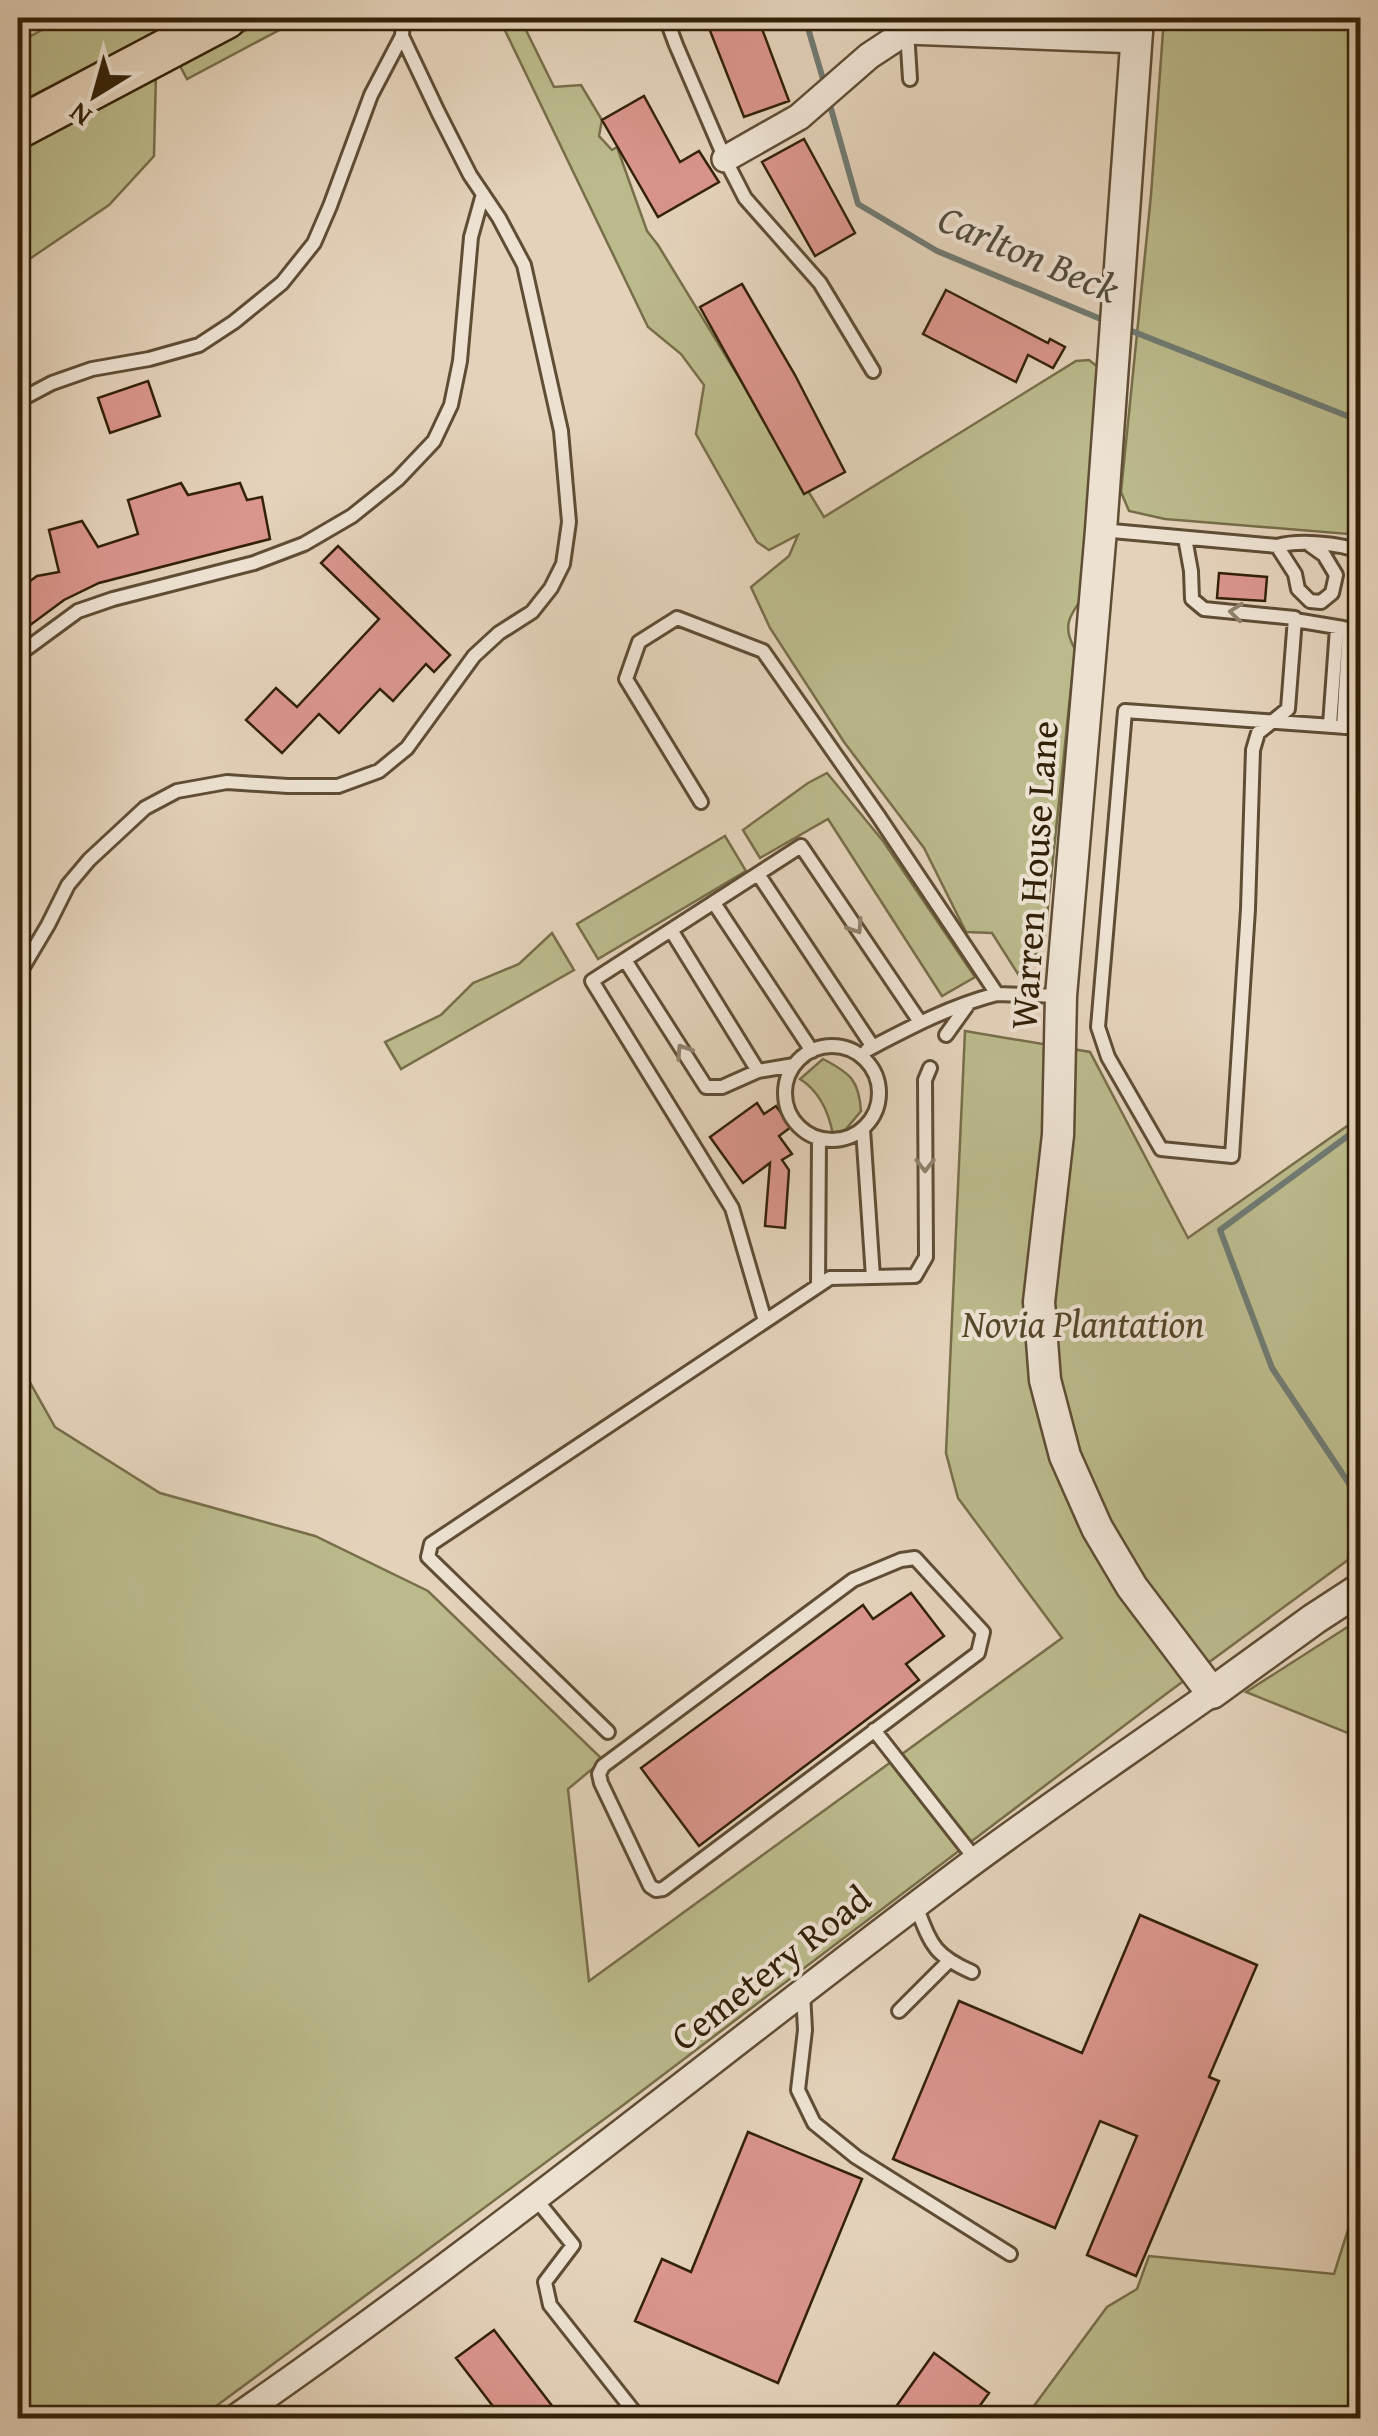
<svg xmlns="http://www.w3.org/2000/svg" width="1378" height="2436" font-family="'Gentium Book Plus',serif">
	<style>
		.green { fill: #bbba8b; stroke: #776e4a; stroke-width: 2.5 }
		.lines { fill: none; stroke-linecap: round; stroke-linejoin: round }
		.stream { stroke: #707a72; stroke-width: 6 }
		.building { fill: #da958c; stroke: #332108; stroke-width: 2.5 }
		.service-casing { stroke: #5f4d34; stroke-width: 18 }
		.minor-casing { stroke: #5f4d34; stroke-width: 30 }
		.tertiary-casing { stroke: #5f4d34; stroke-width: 35 }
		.trunk-casing { stroke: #332108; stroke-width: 45 }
		.service { stroke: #ede2d2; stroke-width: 12 }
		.minor { stroke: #ede2d2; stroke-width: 25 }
		.tertiary { stroke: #ede2d2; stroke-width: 30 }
		.trunk { stroke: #e4d2ba; stroke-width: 40 }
		.oneway { stroke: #90826d }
		.labels { text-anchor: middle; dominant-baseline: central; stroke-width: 8; stroke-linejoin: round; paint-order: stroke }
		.street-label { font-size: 38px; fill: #332108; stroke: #ede2d2 }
		.park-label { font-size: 38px; font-style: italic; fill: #554729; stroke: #ede2d2 }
		.water-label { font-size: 40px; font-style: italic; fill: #524d3d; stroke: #ede2d2 }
	</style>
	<rect width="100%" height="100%" fill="#e4d2ba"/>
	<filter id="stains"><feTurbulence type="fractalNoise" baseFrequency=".002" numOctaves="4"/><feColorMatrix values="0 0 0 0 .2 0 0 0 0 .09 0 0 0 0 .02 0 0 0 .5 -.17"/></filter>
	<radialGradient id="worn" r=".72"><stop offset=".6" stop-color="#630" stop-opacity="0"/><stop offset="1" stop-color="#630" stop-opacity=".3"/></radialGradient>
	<path class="green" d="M64,18H182L18,103V43Z
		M270,18H302L187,79L179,64Z
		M499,18H520L554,87L581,85L602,120L599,136L612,150L617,147L647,231L658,245L824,517L1076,361L1089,360L1098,367L1083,597C1069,616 1062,627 1075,649L1044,945L1018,974L992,933L966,932L924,848L844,742L770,628L751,587L789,556L798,535L769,550L757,542L696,434L704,385L681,354L648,327Z
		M1164,18H1360V535L1165,519L1129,511L1121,492L1151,195Z
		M156,73L154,156L109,205L28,260L18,264V152Z
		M827,773L883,841L975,977L942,996L828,819L760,858L743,830L808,783Z
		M725,836L746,871L598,959L577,924Z
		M552,933L574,970L401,1069L385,1042L441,1015L473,983L519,964Z
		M965,1031L1090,1052L1188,1238L1360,1117V1551L1170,1691L622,2106L200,2418H18V1361L55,1427L160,1493L315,1536L428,1591L603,1760L568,1789L589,1981L1062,1638L958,1498L946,1453Z
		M823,1059C850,1073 859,1080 861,1111L841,1135H833C829,1113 819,1091 800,1079Z
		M1360,1619V1738L1246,1692Z
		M1360,2192V2418H1025L1107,2307L1137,2289L1149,2256L1334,2274Z"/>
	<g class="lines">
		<path class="stream" d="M805,18L825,86
			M828,98L858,204L937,251L1108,322
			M1124,328L1360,421
			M1360,1127L1220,1230L1272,1368L1360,1500"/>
	</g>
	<path class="building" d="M705,18H758L789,101L744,117Z
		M644,96L680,162L699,151L719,182L658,217L602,120Z
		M804,139L855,233L815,256L762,162Z
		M742,284L795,375L845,472L804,494L700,307Z
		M946,290L1048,343L1050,339L1065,347L1053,368L1028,355L1016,382L923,334Z
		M148,381L160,416L110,433L98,398Z
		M181,483L188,495L240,483L247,500L262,497L270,539L99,583L64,600L18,634V590L37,576L59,572L49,530L82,521L98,547L138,534L128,500Z
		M338,546L450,655L434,672L426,664L393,701L380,689L339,733L319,714L282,753L246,720L276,688L297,707L379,619L321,563Z
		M1219,573L1267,577L1265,601L1217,598Z
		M757,1103L764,1114L776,1106L791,1127L779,1136L792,1154L782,1160L789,1170L785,1228L765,1226L770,1163L743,1183L710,1137Z
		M911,1593L944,1636L906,1664L919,1680L699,1846L641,1768L863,1605L873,1619Z
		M1140,1915L1257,1965L1209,2077L1219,2081L1136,2276L1087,2255L1137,2136L1100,2121L1055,2228L893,2159L959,2001L1082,2053Z
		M748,2132L862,2179L778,2383L635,2321L662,2259L691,2272Z
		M494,2330L556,2411L546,2418H502L456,2358Z
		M934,2353L989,2393L971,2418H888Z"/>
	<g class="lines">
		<defs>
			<path id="service" d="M666,18L676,45L725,159L745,198L820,283L873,371
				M903,18L907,31L910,79
				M18,401L52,383L92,369L149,359L199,345L234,322L282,283L314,243L330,206L371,95L402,36
				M1101,530L1277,546C1298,540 1341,543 1360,552
				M1185,538L1191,571L1192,599L1204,609L1295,618L1288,709L1258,733L1253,750L1248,909L1232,1156L1161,1149L1108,1057L1098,1027L1125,711L1360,728
				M1277,546L1295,574L1298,589L1310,601L1321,602L1332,593L1336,575L1324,555L1310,545
				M1295,620L1343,628
				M18,655L78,611L113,599L254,563L304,544L352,516L398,479L434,441L451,405L460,361L471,237L483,194
				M1330,725L1337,628
				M1343,727L1349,628
				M1354,728L1360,629
				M701,802L626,679L639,642L677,618L763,651L879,817L997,994L1061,996
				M758,874L873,1047
				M714,903L812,1051
				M671,930L758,1071
				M625,960L706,1087H722L758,1071L794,1065
				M18,971L23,967L48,925L68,885L89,860L145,808L177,791L227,782L288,786H338L379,771L407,748L474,656L499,633L532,612L551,588L563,564L569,522L561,431L524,265L499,218L470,175L438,112L402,36L403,18
				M946,1035L969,1003
				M785 1093a47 47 0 1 1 94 0a47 47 0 1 1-94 0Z
				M867,1050C909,1028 950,1006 997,994
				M863,1129L873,1277
				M818,1286L819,1139
				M765,1321L732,1208L592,981L801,846L920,1022
				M915,1558L983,1632L978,1653L663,1889L656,1890L650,1886L601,1783L599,1774L603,1766L853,1580L901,1560Z
				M874,1730L976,1860
				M608,1732L428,1557L431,1544L830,1278L915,1276L926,1257L925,1080L930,1068
				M916,1906C931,1944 933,1955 972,1972
				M803,1993L805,2030L798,2090L814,2123L856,2157L1010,2254
				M899,2011L949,1961
				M535,2198L573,2245L545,2282L550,2305L639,2418"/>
			<path id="minor" d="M725,159L799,117L869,56L907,31L1137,40
				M235,2418C481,2248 714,2057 953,1877C1038,1813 1126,1754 1212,1693"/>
			<path id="tertiary" d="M1138,18L1101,530L1061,996L1058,1135L1039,1302L1045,1380L1065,1456L1097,1528L1132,1587L1212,1693L1314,1619L1360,1589"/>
			<path id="trunk" d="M18,128L226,18"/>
		</defs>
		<use href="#service" class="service-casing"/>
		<use href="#minor" class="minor-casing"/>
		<use href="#tertiary" class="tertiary-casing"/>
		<use href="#trunk" class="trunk-casing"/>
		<use href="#service" class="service"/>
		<use href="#minor" class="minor"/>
		<use href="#tertiary" class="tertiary"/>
		<use href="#trunk" class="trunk"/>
	</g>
	<defs><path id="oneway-chevron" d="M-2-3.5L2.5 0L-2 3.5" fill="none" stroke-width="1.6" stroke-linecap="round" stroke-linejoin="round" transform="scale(2.5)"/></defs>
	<g class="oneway">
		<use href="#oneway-chevron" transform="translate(1236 612) rotate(-174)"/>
		<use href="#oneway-chevron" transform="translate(856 927) rotate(56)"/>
		<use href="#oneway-chevron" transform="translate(683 1051) rotate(-123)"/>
		<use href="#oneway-chevron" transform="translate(925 1165) rotate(90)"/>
	</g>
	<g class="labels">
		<g class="street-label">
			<text transform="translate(1033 875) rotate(-86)">Warren House Lane</text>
			<text transform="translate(770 1967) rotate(-38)">Cemetery Road</text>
		</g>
		<g class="park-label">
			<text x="1083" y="1323">Novia Plantation</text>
		</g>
		<g class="water-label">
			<text transform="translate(1029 253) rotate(23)">Carlton Beck</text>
		</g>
	</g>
	<rect width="1378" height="2436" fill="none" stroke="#e4d2ba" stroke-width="60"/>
	<rect x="20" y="20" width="1338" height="2396" fill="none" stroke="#332108" stroke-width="5"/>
	<rect x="30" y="30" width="1318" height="2376" fill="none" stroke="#332108" stroke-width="2.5"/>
	<g transform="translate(95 95) rotate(217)" stroke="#ede2d2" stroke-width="8" paint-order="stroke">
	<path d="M0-8L18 38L0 25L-18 38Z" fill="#332108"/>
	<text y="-15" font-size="28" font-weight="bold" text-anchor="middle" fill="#332108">N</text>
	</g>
	<rect width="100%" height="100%" filter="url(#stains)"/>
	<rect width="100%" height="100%" fill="url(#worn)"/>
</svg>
